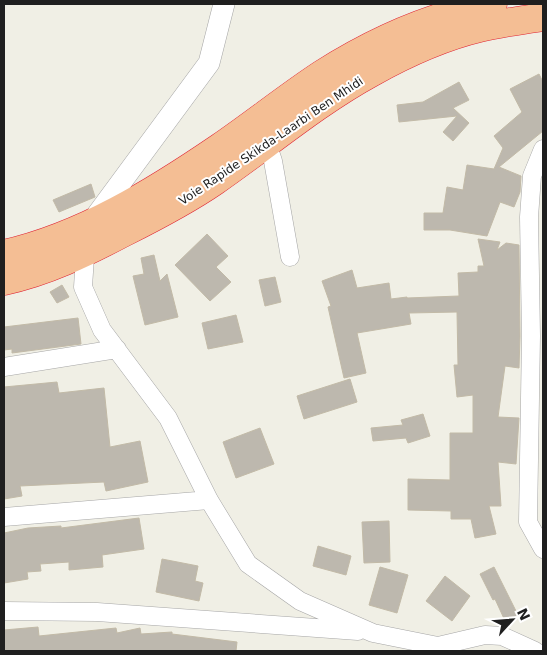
<svg xmlns="http://www.w3.org/2000/svg" width="547" height="655" font-family="'DejaVu Sans',sans-serif">
	<style>
		.building { fill: #bdb8ae; stroke: #c2baa7 }
		.lines { fill: none; stroke-linecap: round; stroke-linejoin: round }
		.minor-casing { stroke: #a6a6a6; stroke-width: 19 }
		.tertiary-casing { stroke: #a6a6a6; stroke-width: 22 }
		.trunk-casing { stroke: #df2233; stroke-width: 29 }
		.minor { stroke: #fff; stroke-width: 18 }
		.tertiary { stroke: #fff; stroke-width: 21 }
		.trunk { stroke: #f4be94; stroke-width: 28 }
		.labels { text-anchor: middle; dominant-baseline: central; stroke-width: 4; stroke-linejoin: round; paint-order: stroke }
		.street-label { font-size: 12px; fill: #1f1f1f; stroke: #fff }
	</style>
	<rect width="100%" height="100%" fill="#f0efe5"/>
	<path class="building" d="M539,74L543,82V131L499,167L521,176L520,192L514,207L500,202L487,236L450,230H424V213H443L447,187L463,190L467,165L494,169L503,148L494,136L522,112L510,89Z
		M459,82L469,100L453,108L469,123L453,141L443,132L457,116L399,122L397,105L423,102Z
		M91,184L95,197L59,212L53,200Z
		M207,234L228,256L216,267L231,282L210,301L175,265Z
		M478,239L500,242L497,250L506,243L519,245L520,336L519,368L505,366L498,417L519,418L516,464L498,462L501,506H489L496,534L475,538L471,519H451V511L408,510V479L450,480V433H473V395L457,397L454,365H458L457,312L409,313L411,324L357,333L366,373L344,378L328,307L331,306L322,281L352,270L357,288L389,283L391,299L407,297V298L459,296L458,273L478,272V266H484Z
		M154,255L160,281L167,274L178,317L145,325L133,276L144,274L141,258Z
		M275,277L281,302L265,306L259,280Z
		M62,285L69,297L57,303L50,292Z
		M236,315L243,342L208,349L202,323Z
		M78,318L81,344L12,353V349L4,350V327Z
		M350,379L357,402L304,419L297,396Z
		M57,382L59,393L104,388L110,447L140,441L148,482L106,491L104,482L20,486L22,496L4,499V387Z
		M423,414L430,436L408,443L406,438L373,441L371,428L403,425L401,420Z
		M260,428L274,464L236,478L223,442Z
		M139,518L144,549L102,555L103,567L69,570V562L40,564L41,571L27,572L28,579L4,583V533L28,528L61,526V528Z
		M389,521L390,562L364,563L362,522Z
		M318,546L351,556L346,575L313,566Z
		M162,559L198,566L195,581L203,583L199,601L156,592Z
		M380,567L408,575L397,613L369,605Z
		M494,567L519,617L506,623L495,599L493,600L480,574Z
		M445,576L470,596L452,621L426,601Z
		M38,627L39,636L116,628L117,633L140,628L141,634L172,632V634L237,642L236,651H4V630Z"/>
	<g class="lines">
		<defs>
			<path id="minor" d="M267,143L273,161L290,257
				M543,149L532,176L529,217L531,336L528,522L543,549
				M89,251L85,257L83,287L102,330L168,418L209,500L248,564L300,601L373,633L438,646L485,635L502,636L535,651
				M4,367L117,349
				M4,517L209,500
				M4,611L97,612L358,631"/>
			<path id="tertiary" d="M91,223L209,63L224,4"/>
			<path id="trunk" d="M4,254C83,236 154,192 220,147C255,123 287,97 322,74C374,41 432,15 493,4
				M4,281C46,272 85,253 123,233C155,217 186,201 215,181C267,145 316,103 371,73C405,54 442,37 480,28C500,23 522,20 543,17"/>
		</defs>
		<use href="#minor" class="minor-casing"/>
		<use href="#tertiary" class="tertiary-casing"/>
		<use href="#trunk" class="trunk-casing"/>
		<use href="#minor" class="minor"/>
		<use href="#tertiary" class="tertiary"/>
		<use href="#trunk" class="trunk"/>
	</g>
	<g class="labels">
		<g class="street-label">
			<text transform="translate(271 141) rotate(-34)">Voie Rapide Skikda-Laarbi Ben Mhidi</text>
		</g>
	</g>
	<rect width="547" height="655" fill="none" stroke="#1f1f1f" stroke-width="10"/>
	<g transform="translate(512 620) rotate(64)" stroke="#ffffff" stroke-width="4" paint-order="stroke">
	<path d="M0-4L9 19L0 12L-9 19Z" fill="#1f1f1f"/>
	<text y="-8" font-size="14" font-weight="bold" text-anchor="middle" fill="#1f1f1f">N</text>
	</g>
</svg>
